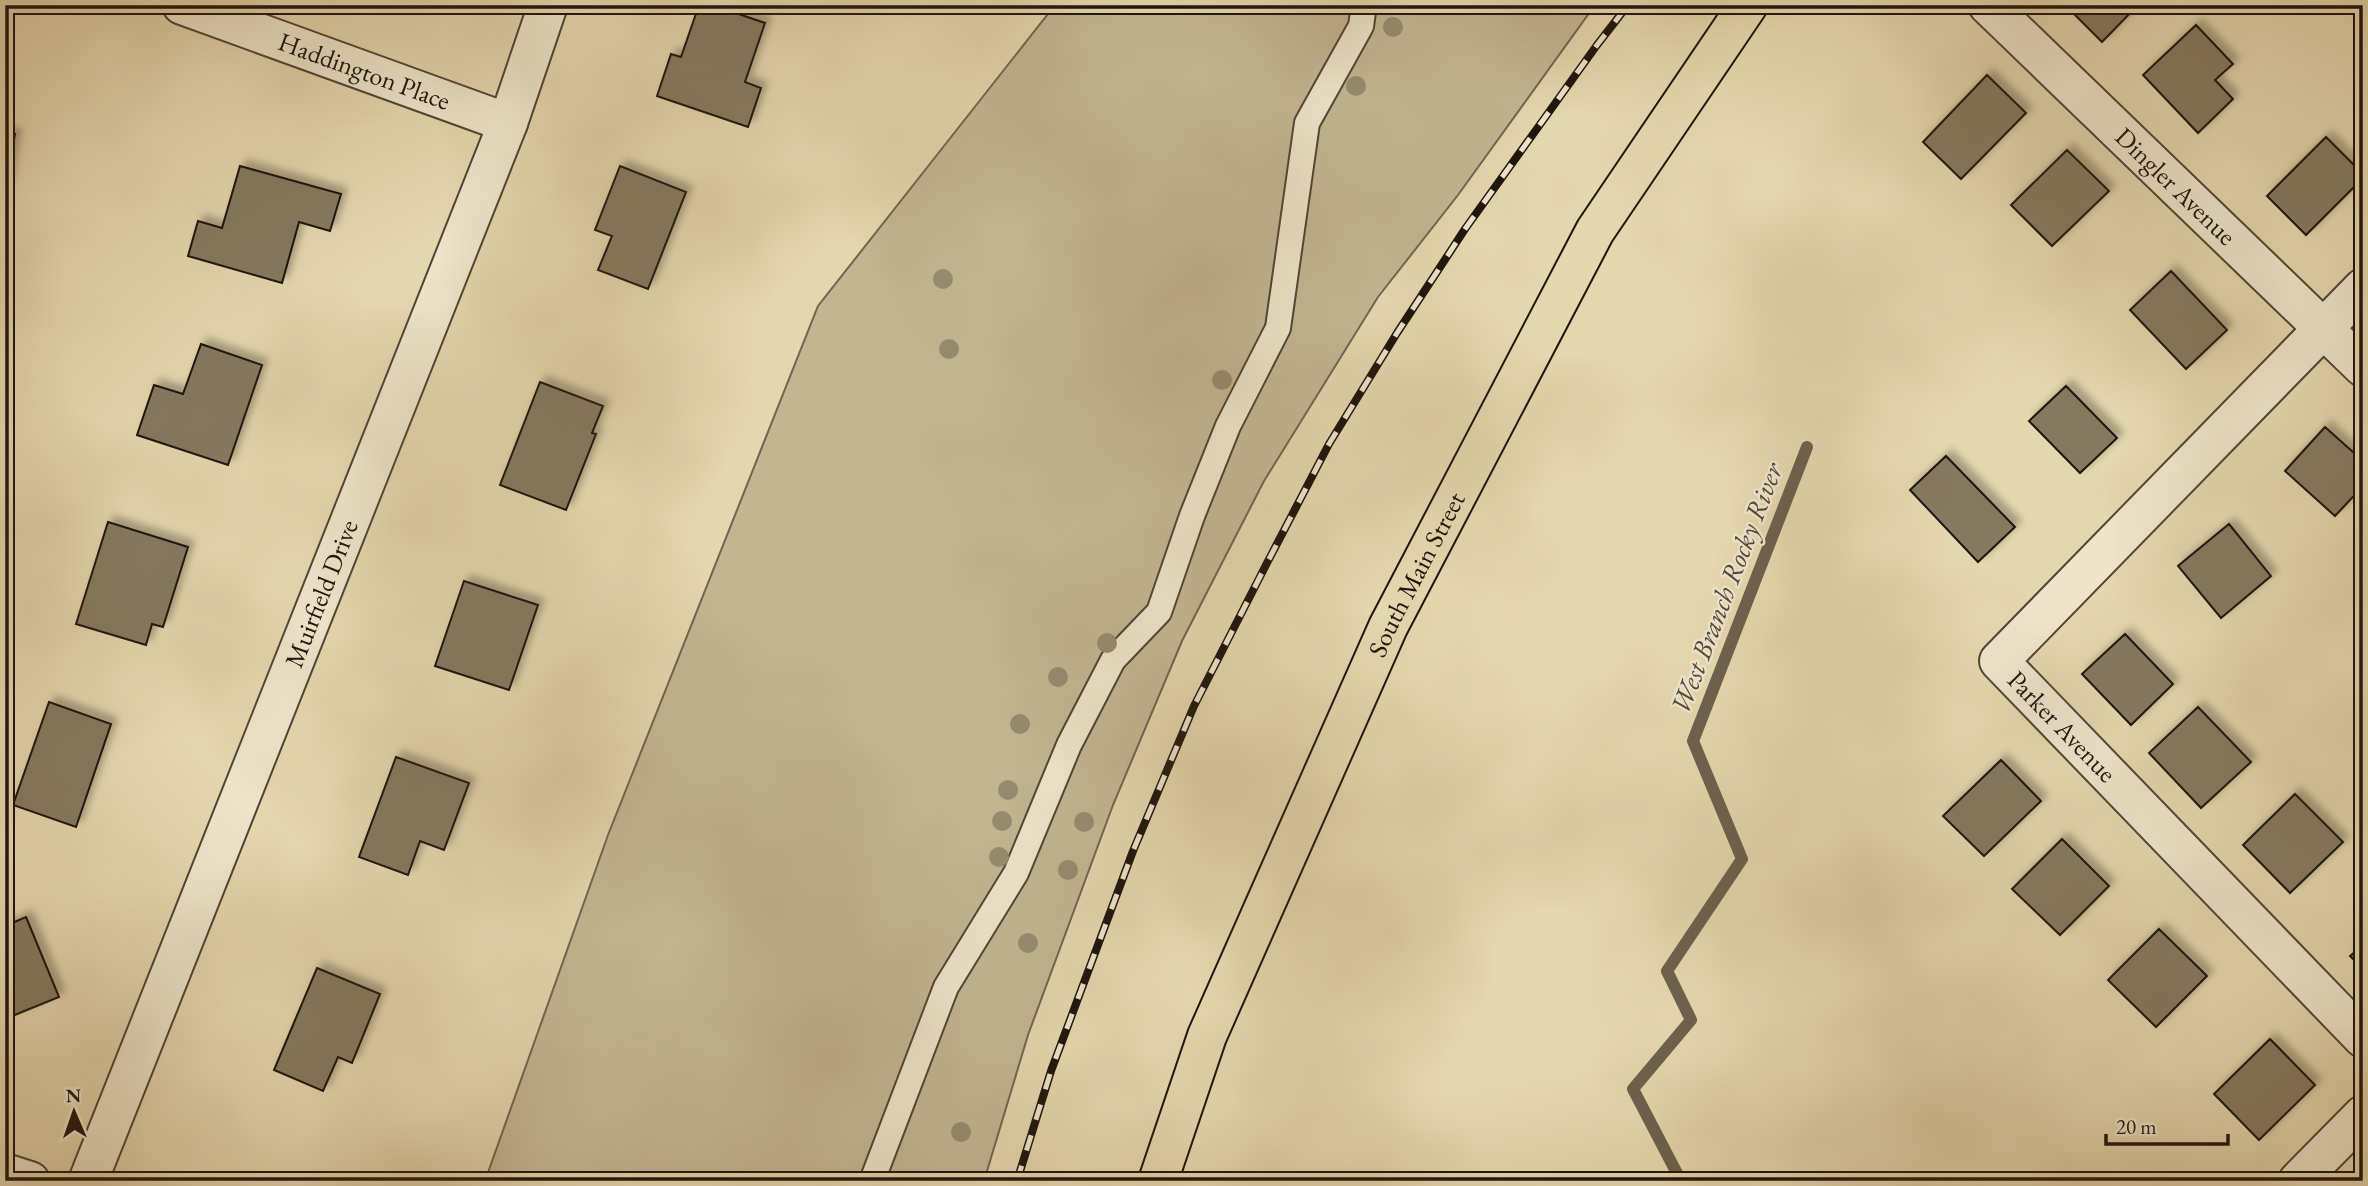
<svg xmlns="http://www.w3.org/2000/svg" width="2368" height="1186" font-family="'EB Garamond',serif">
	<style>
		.green { fill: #c2b592; stroke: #706550; stroke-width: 2 }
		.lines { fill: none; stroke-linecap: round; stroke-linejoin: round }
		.stream { stroke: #6d614d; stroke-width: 12 }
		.building { fill: #857960; stroke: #1e150d; stroke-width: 2; filter: url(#shadow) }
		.lane-casing { stroke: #504535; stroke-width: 28 }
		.street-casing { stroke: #504535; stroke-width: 42 }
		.primary-casing { stroke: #1e150d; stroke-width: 42 }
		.lane { stroke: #ede4ca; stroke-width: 24 }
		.street { stroke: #ede4ca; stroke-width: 38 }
		.primary { stroke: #e4d6ad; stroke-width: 38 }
		.rail-casing { stroke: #1e150d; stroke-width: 8 }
		.rail { stroke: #ede4ca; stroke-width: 5; stroke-dasharray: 16; stroke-linecap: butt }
		.tree { fill: #968b6f }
		.labels { text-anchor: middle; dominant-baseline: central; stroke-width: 5; stroke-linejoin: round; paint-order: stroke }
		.street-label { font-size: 26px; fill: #1e150d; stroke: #ede4ca }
		.water-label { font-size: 28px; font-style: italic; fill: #524837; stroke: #ede4ca }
	</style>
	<defs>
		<filter id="shadow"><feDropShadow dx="6" dy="-6" stdDeviation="3.5" flood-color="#0004"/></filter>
	</defs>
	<rect width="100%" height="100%" fill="#e4d6ad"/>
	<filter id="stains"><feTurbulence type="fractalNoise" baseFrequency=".00286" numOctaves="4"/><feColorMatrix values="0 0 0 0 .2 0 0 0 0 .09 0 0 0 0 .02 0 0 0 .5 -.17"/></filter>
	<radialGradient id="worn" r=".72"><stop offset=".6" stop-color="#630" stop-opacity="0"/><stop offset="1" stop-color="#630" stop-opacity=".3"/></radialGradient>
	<path class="green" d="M1055,5H1595L1458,195L1378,297L1264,481L1182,641L1113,805L1028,1035L984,1181H485L608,835L818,306Z"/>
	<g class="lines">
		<path class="stream" d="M1681,1181L1633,1089L1691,1020L1667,971L1742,859L1693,741L1807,447"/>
	</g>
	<path class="building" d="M699,5H712L765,23L745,82L761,88L748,127L657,96L671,54L681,57Z
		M2065,5H2138L2102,42Z
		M2196,25L2233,64L2215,80L2233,99L2198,133L2143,75Z
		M1987,75L2026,113L1961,179L1923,142Z
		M5,133L15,134L5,194Z
		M2326,137L2363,174V178L2306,235L2267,196Z
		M2067,150L2109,191L2052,246L2011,205Z
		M240,166L341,194L330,231L299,222L282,283L188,256L198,221L222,228Z
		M620,166L686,192L648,289L598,270L612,236L595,230Z
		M2171,271L2227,330L2186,369L2130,310Z
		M201,344L262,365L228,465L137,435L154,385L183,394Z
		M540,382L603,406L592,433L596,434L566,510L500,485Z
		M2066,386L2117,438L2080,473L2029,421Z
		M2325,427L2363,461V486L2335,516L2285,471Z
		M1946,456L2015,527L1978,562L1910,490Z
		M108,522L188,547L163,627L152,624L146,645L76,624Z
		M2229,524L2271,576L2221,618L2178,566Z
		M464,581L538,605L509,690L435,666Z
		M2125,634L2173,684L2131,725L2082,674Z
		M49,702L111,724L76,827L13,805Z
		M2198,707L2251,762L2201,808L2149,753Z
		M396,757L469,783L444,850L420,841L408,875L359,857Z
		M2001,760L2041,801L1984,856L1943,816Z
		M2295,794L2343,842L2290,893L2243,845Z
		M2062,839L2109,886L2060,935L2012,889Z
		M26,917L59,997L5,1019V926Z
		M2159,929L2207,976L2156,1027L2108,980Z
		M2363,945V969L2350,956Z
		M317,968L380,994L352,1063L338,1057L323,1091L274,1070Z
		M2270,1039L2315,1085L2259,1140L2214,1094Z"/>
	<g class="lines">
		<defs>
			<path id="lane" d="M872,1181L946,987L1016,873L1069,745L1113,660L1159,612L1192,516L1228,426L1278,328L1307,123L1361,26L1364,5"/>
			<g id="street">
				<path id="s1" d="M182,5L508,123"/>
				<path id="s2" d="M1988,5L2363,367"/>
				<path id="s3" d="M2363,288L1999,661L2363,1038"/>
				<path d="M5,1173L30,1181"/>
				<path id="s4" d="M88,1181L508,123L548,5"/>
				<path d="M2298,1181L2363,1115"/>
			</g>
			<g id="primary">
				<path id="s5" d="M1158,1181L1207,1036L1388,627L1595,231L1748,5"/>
			</g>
		</defs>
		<use href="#lane" class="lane-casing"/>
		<use href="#street" class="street-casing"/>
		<use href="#primary" class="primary-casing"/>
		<use href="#lane" class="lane"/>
		<use href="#street" class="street"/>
		<use href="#primary" class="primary"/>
		<defs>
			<path id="rail" d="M1017,1181L1051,1071L1133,851L1194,706L1267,563L1329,444L1397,333L1465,229L1597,45L1628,5"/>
		</defs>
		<use href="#rail" class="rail-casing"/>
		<use href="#rail" class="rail"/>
	</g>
	<g class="tree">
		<circle cx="1393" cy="27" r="10"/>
		<circle cx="1356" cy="86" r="10"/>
		<circle cx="943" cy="279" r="10"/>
		<circle cx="949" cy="349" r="10"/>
		<circle cx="1222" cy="380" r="10"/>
		<circle cx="1107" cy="643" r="10"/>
		<circle cx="1058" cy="677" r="10"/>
		<circle cx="1020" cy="724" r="10"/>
		<circle cx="1008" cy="790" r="10"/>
		<circle cx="1002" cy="821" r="10"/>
		<circle cx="1084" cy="822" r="10"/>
		<circle cx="999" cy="857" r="10"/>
		<circle cx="1068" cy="870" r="10"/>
		<circle cx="1028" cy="943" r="10"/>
		<circle cx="961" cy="1132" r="10"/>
	</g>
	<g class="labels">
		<g class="street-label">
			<text stroke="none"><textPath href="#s1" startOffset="194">Haddington Place</textPath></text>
			<text stroke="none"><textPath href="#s2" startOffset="261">Dingler Avenue</textPath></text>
			<text stroke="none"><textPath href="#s5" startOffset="660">South Main Street</textPath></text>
			<text stroke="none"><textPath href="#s4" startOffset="632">Muirfield Drive</textPath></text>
			<text stroke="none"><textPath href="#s3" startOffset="612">Parker Avenue</textPath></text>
		</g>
		<g class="water-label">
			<text transform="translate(1726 588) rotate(-69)">West Branch Rocky River</text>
		</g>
	</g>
	<rect width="2368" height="1186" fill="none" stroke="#e4d6ad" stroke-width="28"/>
	<rect x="7" y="7" width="2354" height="1172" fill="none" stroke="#1e150d" stroke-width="3.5"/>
	<rect x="14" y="14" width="2340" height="1158" fill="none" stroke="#1e150d" stroke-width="2"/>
	<g transform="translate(74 1112) rotate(358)" stroke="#ede4ca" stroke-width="5" paint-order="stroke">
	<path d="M0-5L12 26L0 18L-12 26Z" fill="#1e150d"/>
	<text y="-10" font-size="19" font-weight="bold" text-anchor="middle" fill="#1e150d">N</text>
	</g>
	<path d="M2106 1134v10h122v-10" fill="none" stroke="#1e150d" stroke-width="3.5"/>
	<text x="2116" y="1134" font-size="21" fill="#1e150d" stroke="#ede4ca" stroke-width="5" paint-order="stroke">20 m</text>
	<rect width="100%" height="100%" filter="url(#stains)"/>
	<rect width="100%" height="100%" fill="url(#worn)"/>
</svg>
